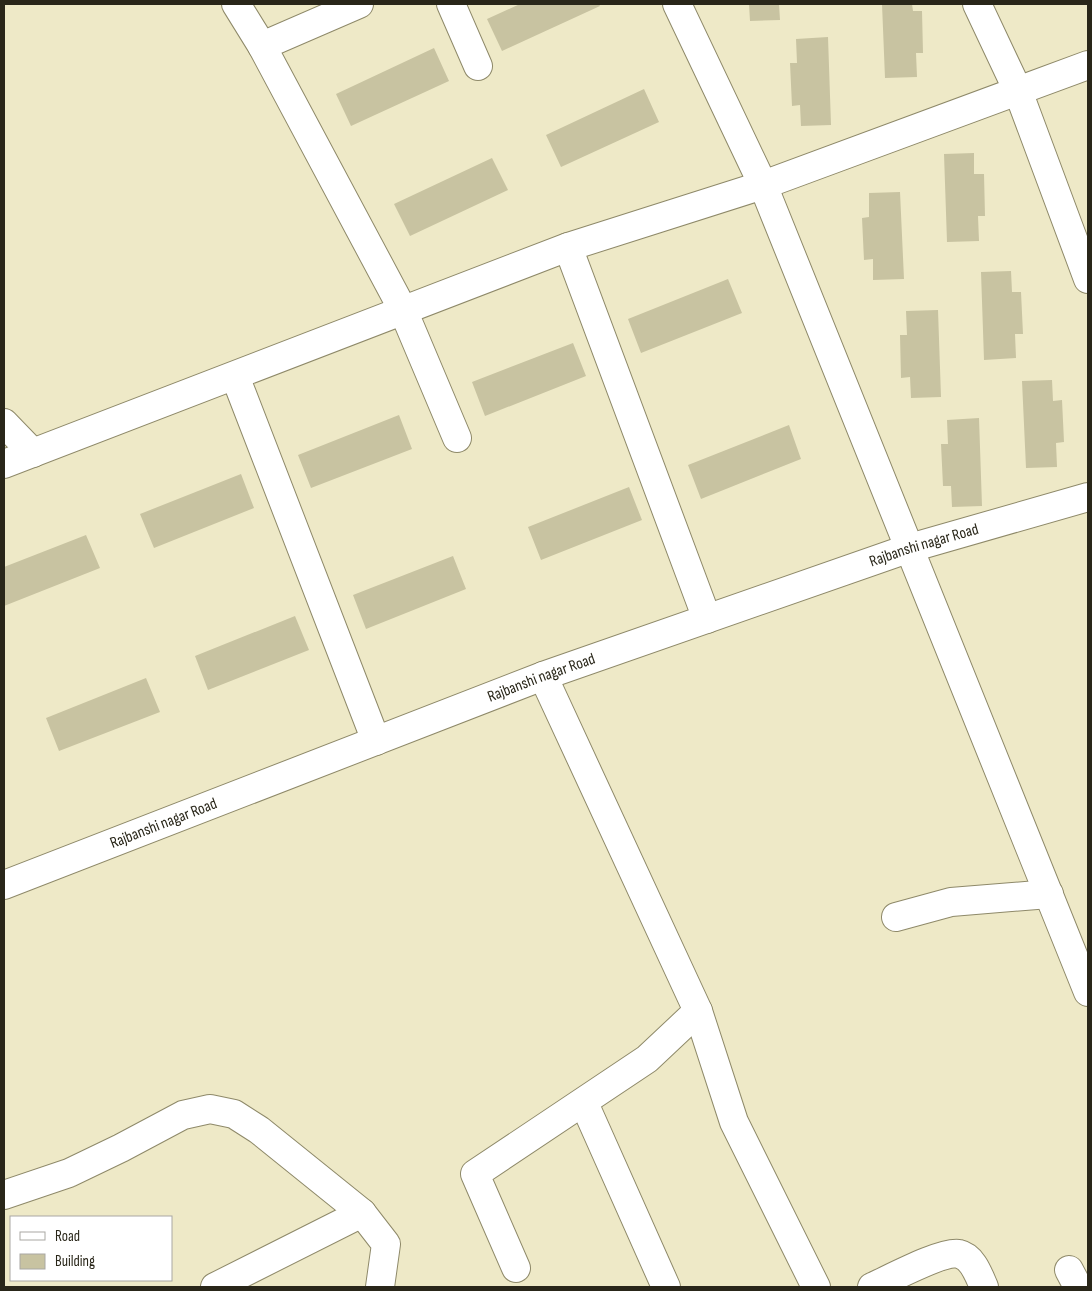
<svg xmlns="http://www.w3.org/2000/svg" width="1092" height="1291" font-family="'Sofia Sans Condensed',sans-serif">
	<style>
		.building { fill: #c8c3a1 }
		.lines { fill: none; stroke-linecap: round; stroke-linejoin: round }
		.minor-casing { stroke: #8e8969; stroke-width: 30 }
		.minor { stroke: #fff; stroke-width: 28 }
		.labels { text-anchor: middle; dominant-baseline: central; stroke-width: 4; stroke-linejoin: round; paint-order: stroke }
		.street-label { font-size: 16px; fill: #292619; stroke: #fff }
	</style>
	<rect width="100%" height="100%" fill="#eee9c7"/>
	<path class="building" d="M520,4H599L600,6L502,51L487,19Z
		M749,4H779L780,20L750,21Z
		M882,4H912L913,11H922L923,53H916L917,77L885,78Z
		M828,37L831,125L801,126L800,105L792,106L790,63H797L796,39Z
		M434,48L449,81L351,126L336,94Z
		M644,89L659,122L561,167L546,135Z
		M974,153V174H984L985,216H978L979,241L947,242L944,154Z
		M492,158L508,190L410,236L394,204Z
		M900,192L904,279L873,280V259L864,260L862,218L869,217V193Z
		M1011,271L1012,292H1021L1023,334H1015L1016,358L984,360L981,272Z
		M728,279L742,313L641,353L628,319Z
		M938,310L941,397L911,398L910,377L901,378L900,335H907L906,311Z
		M573,343L586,376L485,416L472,382Z
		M1052,380L1053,401L1062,400L1064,442L1056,443L1057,467L1026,468L1022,381Z
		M399,415L412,449L311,488L298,455Z
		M979,418L982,506L952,507L951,486H943L941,444H948L947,420Z
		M789,425L801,459L701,499L688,465Z
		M241,474L254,508L154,548L140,514Z
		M629,487L642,520L541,560L528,527Z
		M86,535L100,568L4,606V567Z
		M453,556L466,589L366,629L353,595Z
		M295,616L309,650L208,690L195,656Z
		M146,678L160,712L59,751L46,718Z"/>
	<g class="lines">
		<defs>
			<g id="minor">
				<path d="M236,4L262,46L403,310L457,438"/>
				<path d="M451,4L478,66"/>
				<path d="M677,4L763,185L1088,992"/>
				<path d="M977,4L1018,91L1088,279"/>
				<path d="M262,46L359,4"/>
				<path d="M568,247L707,619"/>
				<path d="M235,376L376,741"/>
				<path d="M4,423L33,453"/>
				<path d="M4,464L568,247L763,185L1088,65"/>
				<path d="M543,676L698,1011L734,1122L816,1287"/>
				<path id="s1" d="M4,885L543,676L910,548L1088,497"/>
				<path d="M896,917L951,902L1049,894"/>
				<path d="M584,1103L666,1287"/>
				<path d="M4,1195L69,1173L121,1148L183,1115L210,1109L234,1114L259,1130L362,1213L386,1244L380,1287"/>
				<path d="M516,1268L475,1174L647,1059L698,1011"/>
				<path d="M1069,1270L1078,1287"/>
				<path d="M215,1287L362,1213"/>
				<path d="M872,1287C888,1280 944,1250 959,1254C973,1257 979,1276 984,1287"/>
			</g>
		</defs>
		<use href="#minor" class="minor-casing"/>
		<use href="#minor" class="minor"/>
	</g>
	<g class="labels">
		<g class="street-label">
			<text stroke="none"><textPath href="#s1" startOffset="981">Rajbanshi nagar Road</textPath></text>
			<text stroke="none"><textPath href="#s1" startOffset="576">Rajbanshi nagar Road</textPath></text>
			<text stroke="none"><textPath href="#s1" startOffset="171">Rajbanshi nagar Road</textPath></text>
		</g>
	</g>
	<rect width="1092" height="1291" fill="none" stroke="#292619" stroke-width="10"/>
	<rect x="10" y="1216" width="162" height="65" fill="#ffffff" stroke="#a9a8a3"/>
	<rect x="20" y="1232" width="25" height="8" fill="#ffffff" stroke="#a9a8a3"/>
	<text x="55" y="1241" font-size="15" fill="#292619">Road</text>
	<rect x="20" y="1254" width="25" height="15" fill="#c8c3a1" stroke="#a9a8a3"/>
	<text x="55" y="1266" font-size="15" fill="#292619">Building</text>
</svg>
